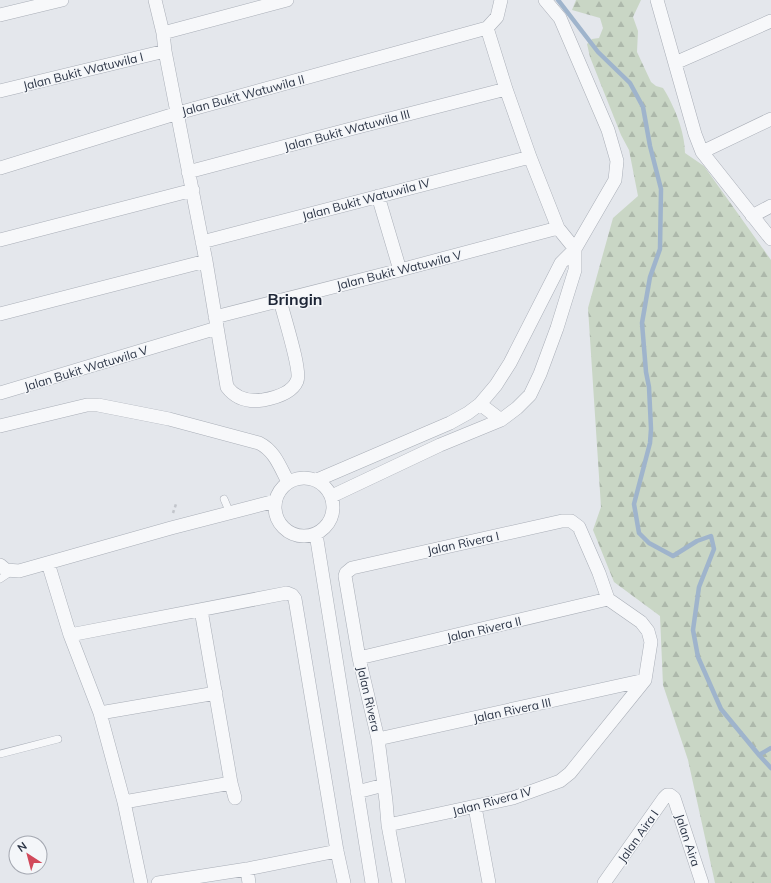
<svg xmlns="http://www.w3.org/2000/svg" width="771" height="883" font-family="Mulish,sans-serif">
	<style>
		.forest { fill: url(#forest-firs) }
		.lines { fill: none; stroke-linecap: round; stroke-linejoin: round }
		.stream { stroke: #9fb4cc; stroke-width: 4.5 }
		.lane-casing { stroke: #a9aeb7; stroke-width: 8 }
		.street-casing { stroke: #a9aeb7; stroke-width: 14 }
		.path { stroke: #c2c5cb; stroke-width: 2.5; stroke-dasharray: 3 3; stroke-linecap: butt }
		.lane { stroke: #f7f8fa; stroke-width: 7 }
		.street { stroke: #f7f8fa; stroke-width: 13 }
		.labels { text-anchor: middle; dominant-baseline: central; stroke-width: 3; stroke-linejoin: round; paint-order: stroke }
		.street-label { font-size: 12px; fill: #2b3445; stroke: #f4f6f9 }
		.district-label { font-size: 16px; font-weight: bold; fill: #1d2536; stroke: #f4f6f9 }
	</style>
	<defs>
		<pattern id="forest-firs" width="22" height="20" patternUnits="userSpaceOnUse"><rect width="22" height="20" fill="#c9d6c5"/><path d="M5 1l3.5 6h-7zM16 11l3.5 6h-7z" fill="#adb8ab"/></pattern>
	</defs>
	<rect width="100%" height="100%" fill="#e4e7ec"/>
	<path class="forest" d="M576,0H641L633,17L638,31L637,52L651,82L656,86L663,88C674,105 685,132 685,153L704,166L771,260V883H715L688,760L663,685L660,616L614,582L593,530L601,507L588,308L613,218L638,196L629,150L621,135L590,57L587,44L592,39L599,38L603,28L600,18L572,10Z"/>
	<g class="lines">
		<path class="stream" d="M558,0L598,52L630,83L643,107L650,146L661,189L660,249L650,277L642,323L646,372L649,387L651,429L650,443L634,504L639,533L649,543L673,556L697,541L711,536L714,549L699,587L693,630L698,657L721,709L759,755L771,768
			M759,755L771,748"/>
		<defs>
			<path id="lane" d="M224,499L230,513
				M0,579L12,571
				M0,754L58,739"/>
			<path id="street" d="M155,0L163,33L165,51L206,261L227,387C236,399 249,402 263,400C274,398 292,393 297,381C302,371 283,314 280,300
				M657,0L695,134L702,152L771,239
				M0,15L62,0
				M163,33L287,0
				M675,63L771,21
				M0,91L165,51
				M702,152L771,119
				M0,168L178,113L487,28
				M188,172L358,127L506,89
				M378,196L400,270
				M752,216L771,206
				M0,240L193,190
				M202,242L530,157
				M0,314L206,261
				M215,317L400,270L558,228
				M0,393L217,328
				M480,404L501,420
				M0,426L87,405H98L169,419L259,443C275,451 280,467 288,482
				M275 507a29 29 0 1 1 58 0a29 29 0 1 1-58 0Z
				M317,480L450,423L468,413L480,404L496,385L510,363L561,263L575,249L615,180L617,161L608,130L560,18L545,0
				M332,496L440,445L501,420L517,408L530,395L540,374L557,328L575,270V249L558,228L530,157L506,89L487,28L497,17L501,0
				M316,534L372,883
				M48,563L70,635
				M0,565L6,570L19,571L171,528L275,501
				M201,610L231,783L235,798
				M359,658L608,599
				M100,713L216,693
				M378,739L645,680
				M357,792L384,785
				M124,802L231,783
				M475,807L489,883
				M388,825L513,798L560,781L570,773L645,680L651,642L648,631L641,622L608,599L599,573L579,527L571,521H562L352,568L346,573L345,576L359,658L378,739L386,801L388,825L399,883
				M247,869L249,883
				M141,883L124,802L100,713L70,635L287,593L292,595L295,599L337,851L344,883
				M158,883L247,869L337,851
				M604,883L664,798L667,795H670L674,798L702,883"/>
		</defs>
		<use href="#lane" class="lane-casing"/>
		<use href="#street" class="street-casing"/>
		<path class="path" d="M173,513L176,504"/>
		<use href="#lane" class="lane"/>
		<use href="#street" class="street"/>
	</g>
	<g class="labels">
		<g class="street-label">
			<text transform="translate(83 71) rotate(-14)">Jalan Bukit Watuwila I</text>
			<text transform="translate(243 95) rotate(-15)">Jalan Bukit Watuwila II</text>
			<text transform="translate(347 130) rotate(-15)">Jalan Bukit Watuwila III</text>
			<text transform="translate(366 199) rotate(-15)">Jalan Bukit Watuwila IV</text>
			<text transform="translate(399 270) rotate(-14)">Jalan Bukit Watuwila V</text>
			<text transform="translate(86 368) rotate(-17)">Jalan Bukit Watuwila V</text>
			<text transform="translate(463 543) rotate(-12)">Jalan Rivera I</text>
			<text transform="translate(484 629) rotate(-13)">Jalan Rivera II</text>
			<text transform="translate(369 699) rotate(77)">Jalan Rivera</text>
			<text transform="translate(512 710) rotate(-12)">Jalan Rivera III</text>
			<text transform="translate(492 801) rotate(-15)">Jalan Rivera IV</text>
			<text transform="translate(638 836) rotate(-55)">Jalan Aira I</text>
			<text transform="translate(688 840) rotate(72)">Jalan Aira</text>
		</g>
		<g class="district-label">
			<text x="295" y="299">Bringin</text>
		</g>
	</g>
	<g transform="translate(28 855) rotate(324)"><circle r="19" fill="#f4f6f9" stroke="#a4a8b1"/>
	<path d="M0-3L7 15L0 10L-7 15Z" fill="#d1495b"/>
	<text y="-6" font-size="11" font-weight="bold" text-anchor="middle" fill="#2b3445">N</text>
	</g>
</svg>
